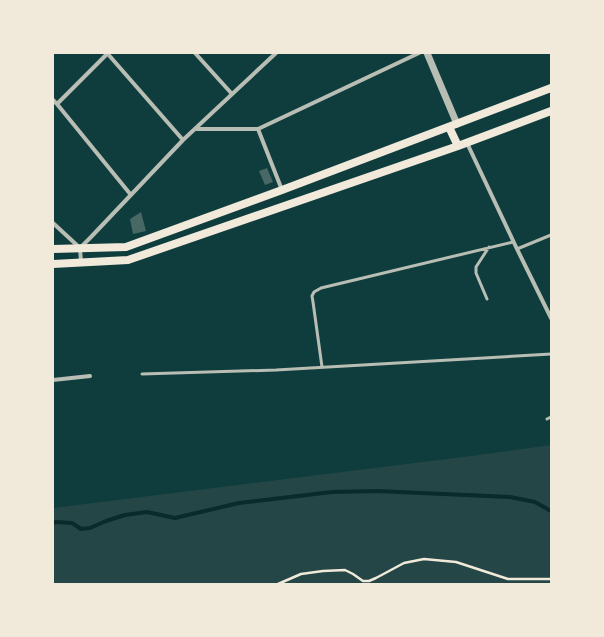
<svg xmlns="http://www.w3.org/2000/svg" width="604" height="637" font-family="'Source Serif 4',serif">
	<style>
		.green { fill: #244646 }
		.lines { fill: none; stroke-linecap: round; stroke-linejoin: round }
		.stream { stroke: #0a2a2b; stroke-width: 4 }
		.building { fill: #486865 }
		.path { stroke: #f1e9da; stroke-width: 2.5 }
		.service { stroke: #b8beb3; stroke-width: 3 }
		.minor { stroke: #b8beb3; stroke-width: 4 }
		.tertiary { stroke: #b8beb3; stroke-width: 7 }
		.secondary { stroke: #f1e9da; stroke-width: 8 }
	</style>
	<rect width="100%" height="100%" fill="#0f3d3e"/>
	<path class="green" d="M551,445V584H53V508L471,456Z"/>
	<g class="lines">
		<path class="stream" d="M53,523L56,522L72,523L81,529L90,528L106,521L125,515L147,512L175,518L239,503L332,492L377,491L510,497L535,502L551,511"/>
	</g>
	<path class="building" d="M267,168L273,182L265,185L259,171Z
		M141,212L146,231L133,234L130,219Z"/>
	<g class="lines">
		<path class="path" d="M278,584L301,574L323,571L345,570L353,574L363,581H369L376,578L404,563L424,559L456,562L508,579H551"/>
		<path class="service" d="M517,249L551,235
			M487,299L476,273V267L489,247
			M322,367L313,302L312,296L314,292L321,288L513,242
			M142,374L276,370L551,354
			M547,419L551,417"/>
		<path class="minor" d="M107,53L183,140
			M195,53L232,94
			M53,100L57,104L131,195
			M57,104L108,53
			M196,129H258L419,53
			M258,129L282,190
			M467,143L517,249L551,318
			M53,223L80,248
			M80,248L91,237L183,140L276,53
			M80,248L81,262
			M53,380L90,376"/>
		<path class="tertiary" d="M427,53L457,124"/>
		<path class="secondary" d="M449,127L458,146
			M53,249L126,247L282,190L551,88
			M53,264L128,260L458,146L551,111"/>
	</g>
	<rect width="604" height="637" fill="none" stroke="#f1e9da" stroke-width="108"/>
</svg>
